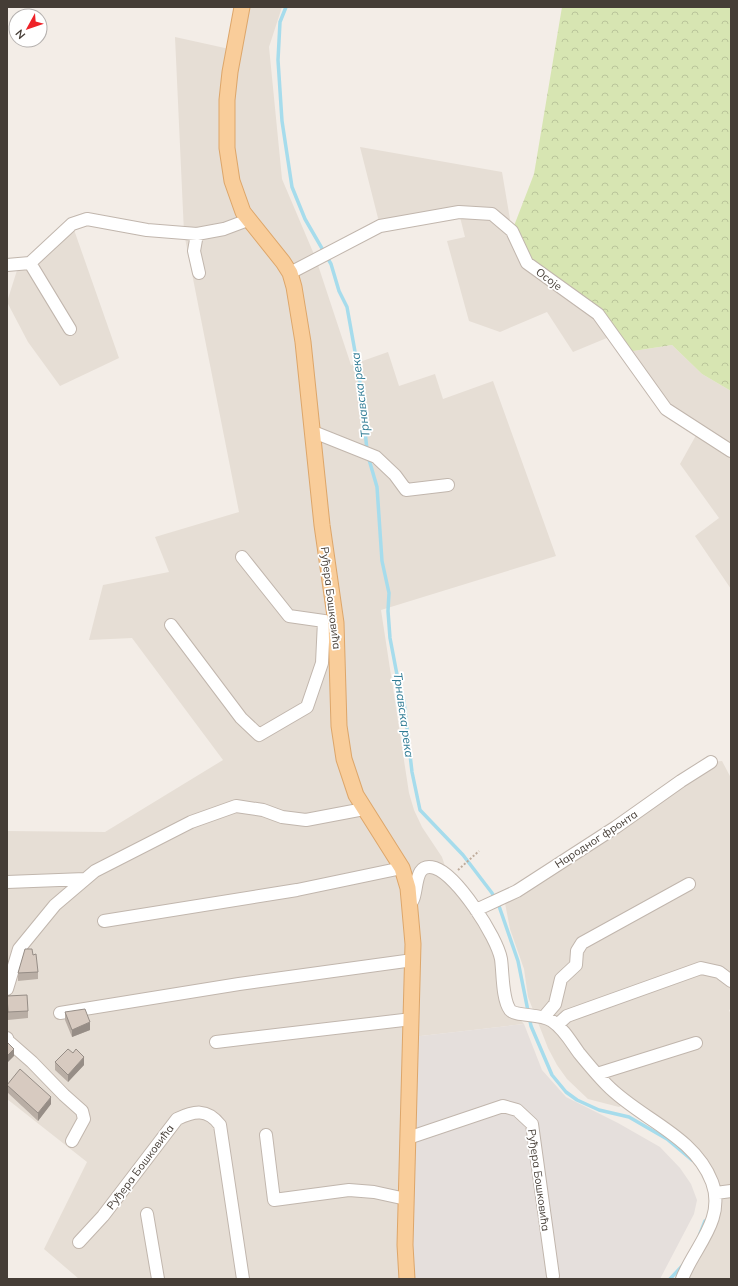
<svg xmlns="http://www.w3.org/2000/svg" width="738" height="1286" font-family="Mulish,sans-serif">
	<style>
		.residential { fill: #e6ded5 }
		.industrial { fill: #e5dfdc }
		.forest { fill: url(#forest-crowns) }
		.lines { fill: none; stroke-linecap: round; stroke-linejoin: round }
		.stream { stroke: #a6dcec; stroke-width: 3.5 }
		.minor-casing { stroke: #c1b6ad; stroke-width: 14 }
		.major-casing { stroke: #dda66a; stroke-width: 17 }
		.path { stroke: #bfac9c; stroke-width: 2; stroke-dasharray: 2 2; stroke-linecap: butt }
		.minor { stroke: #fff; stroke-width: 12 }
		.major { stroke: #f9cd9a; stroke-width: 15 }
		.wall { fill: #b9aea5 }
		.shaded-wall { fill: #968d86 }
		.building { fill: #d7cac0; stroke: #968d86 }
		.labels { text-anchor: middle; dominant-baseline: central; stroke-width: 3.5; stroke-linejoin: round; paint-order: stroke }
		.street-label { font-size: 11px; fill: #453d36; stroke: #fff }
		.water-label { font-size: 12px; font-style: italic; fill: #307c95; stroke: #fff }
	</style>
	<defs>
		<pattern id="forest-crowns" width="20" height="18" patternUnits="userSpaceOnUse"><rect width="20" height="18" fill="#d7e5b2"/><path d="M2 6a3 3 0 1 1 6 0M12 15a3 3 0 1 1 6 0" fill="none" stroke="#bac59a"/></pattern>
	</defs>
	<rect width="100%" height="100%" fill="#f3ede7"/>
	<path class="residential" d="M242,7H282L269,47L282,179L316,259L351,365L388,352L399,386L435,374L443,399L493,381L556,556L381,610L409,793L414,810L422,827L442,857L448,875L489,934L515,1014L524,1024L412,1037L407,1279H79L44,1249L87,1162L7,1099V831L105,832L223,760L132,638L89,640L103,585L169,572L155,537L239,512L184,233L175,37L234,50Z
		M360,147L502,172L512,231L614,335L573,352L547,312L500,332L469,321L447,241L465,237L459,213L380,226Z
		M72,224L119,358L60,386L28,342L7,302L19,264Z
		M672,345L702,374L731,391V589L695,536L719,518L680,464L699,430L666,409L627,352Z
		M722,761L731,778V1009L729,1010L731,1015V1279H682L713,1212L706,1168L627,1103L619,1107L588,1099L567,1079L557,1065L548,1048L528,997L524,969L510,929L504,898L711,762Z"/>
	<path class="industrial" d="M524,1024L542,1070L566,1097L618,1123L660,1147L680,1168L691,1184L697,1200L694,1214L660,1279H407L412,1037Z"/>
	<path class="forest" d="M562,7H731V391L702,374L672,345L627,352L598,314L527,263L512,231L534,174Z"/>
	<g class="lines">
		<path class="stream" d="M286,7L280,22L278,60L282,121L292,187L305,219L331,264L339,291L347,307L359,374L367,450
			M368,456L377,487L382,561L389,593L388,611L390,638L398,680L404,702L412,772L420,810L463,855L492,893L499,906L518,961L531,1026L552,1075L566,1092L577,1100L599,1110L629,1117L667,1139L692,1160
			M700,1234L705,1221
			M670,1279L684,1264"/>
		<defs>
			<path id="minor" d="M197,234L194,251L199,273
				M30,263L70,329
				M7,265L30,263L72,224L87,219L147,230L197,234L224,229L248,220
				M290,273L380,226L459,212L492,214L512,231L527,263L598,314L666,409L731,451
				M311,431L376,457L395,475L406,490L448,485
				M242,557L289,616L331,622
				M171,625L241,718L259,735L307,707L322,663L324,621
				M7,882L85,879
				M410,904C420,895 411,861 435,868C457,875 497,937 501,959C503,973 502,999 510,1010C516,1017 540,1013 552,1021C564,1029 571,1042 579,1053C588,1064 597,1075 607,1085C640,1119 694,1135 712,1182C726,1220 694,1247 682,1279
				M476,910L517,891L616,827L681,781L711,762
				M104,921L297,890L402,868
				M7,989L19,949L55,905L95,871L191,822L236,806L263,810L282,817L306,820L364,809
				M60,1013L239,984L413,960
				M544,1017L555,1004L561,979L576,965L577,951L582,943L689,884
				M557,1025L567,1016L701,968L719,972L731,981
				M7,1038L8,1041L32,1062L64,1095L82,1111L84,1119L72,1141
				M216,1042L412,1019
				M597,1074L696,1043
				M266,1135L274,1200L349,1190L374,1192L406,1199
				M408,1138L503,1106L517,1110L532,1124L553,1276
				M716,1193L731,1191
				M147,1214L158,1279
				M79,1242L103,1216L177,1119C194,1111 207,1108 220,1125L243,1279"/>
			<path id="major" d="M242,7L230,72L227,100V148L232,181L243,212L283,262L290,273L294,287L303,342L322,525L336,623L339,726L344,759L356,795L402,868L408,888L413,944L405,1245L407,1279"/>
		</defs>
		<use href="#minor" class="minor-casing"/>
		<use href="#major" class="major-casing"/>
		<path class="path" d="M458,870L479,851"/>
		<use href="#minor" class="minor"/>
		<use href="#major" class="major"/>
	</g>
	<path class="wall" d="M33,955L38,972V979L18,981V973Z
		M7,996L28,1011V1018L8,1020L7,1006Z
		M65,1012L90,1030L72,1037L65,1020Z
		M55,1062L84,1065L68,1082L55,1070Z
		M7,1085L51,1104L38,1121L7,1092Z"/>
	<path class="shaded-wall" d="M90,1022V1030L72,1037V1030Z
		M14,1049V1056L7,1063V1056Z
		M84,1057V1065L68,1082V1075Z
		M51,1097V1104L38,1121V1113Z"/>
	<path class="building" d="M25,949H32L33,955L36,954L38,972L18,973Z
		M27,995L28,1011L8,1012L7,996Z
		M85,1009L90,1022L72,1030L65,1012Z
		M7,1042L14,1049L7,1056Z
		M68,1049L73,1053L76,1049L84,1057L68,1075L55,1062Z
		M20,1069L51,1097L38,1113L7,1085Z"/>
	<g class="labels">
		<g class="street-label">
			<text transform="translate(549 279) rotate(37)">Осоје</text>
			<text transform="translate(331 598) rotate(83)">Руђера Бошковића</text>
			<text transform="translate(596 839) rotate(-33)">Народног фронта</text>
			<text transform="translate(140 1167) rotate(-53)">Руђера Бошковића</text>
			<text transform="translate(539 1180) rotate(82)">Руђера Бошковића</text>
		</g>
		<g class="water-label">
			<text transform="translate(360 395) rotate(-97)">Трнавска река</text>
			<text transform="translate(404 715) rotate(82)">Трнавска река</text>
		</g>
	</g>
	<rect width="738" height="1286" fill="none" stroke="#453d36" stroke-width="16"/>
	<g transform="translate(28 28) rotate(230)"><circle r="19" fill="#ffffff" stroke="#b5b1af"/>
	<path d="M0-3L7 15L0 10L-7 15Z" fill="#ee2228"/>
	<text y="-6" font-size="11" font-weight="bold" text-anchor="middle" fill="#453d36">N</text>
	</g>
</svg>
